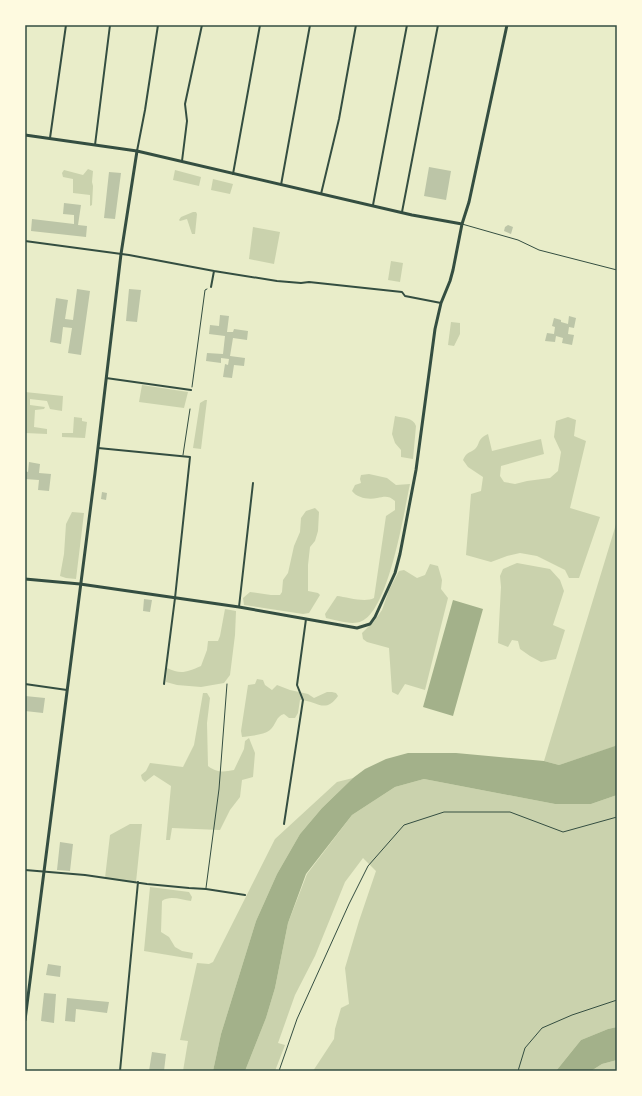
<svg xmlns="http://www.w3.org/2000/svg" width="642" height="1096" font-family="'Golos Text',sans-serif">
	<style>
		.green { fill: #cad2ad }
		.water { fill: #a3b18a }
		.building { fill: #bcc5a7 }
		.lines { fill: none; stroke-linecap: round; stroke-linejoin: round }
		.path { stroke: #344e41; stroke-width: 1 }
		.service { stroke: #344e41; stroke-width: 1 }
		.minor { stroke: #344e41; stroke-width: 2 }
		.tertiary { stroke: #344e41; stroke-width: 3 }
		.secondary { stroke: #344e41; stroke-width: 3 }
		.neatline { fill: none; stroke: #344e41; stroke-width: 1.5 }
	</style>
	<rect width="100%" height="100%" fill="#e9edc9"/>
	<path class="green" d="M88,169L93,171L92,182L93,186L92,205L90,206V195L73,193V179L63,177L62,173L64,170L83,175Z
		M175,170L201,177L199,186L173,180Z
		M213,179L233,184L230,194L211,190Z
		M193,212H196L197,214L195,234H192L187,219L180,221L179,220L181,217Z
		M253,227L280,232L274,264L249,259Z
		M391,261L403,263L400,282L388,280Z
		M451,322L460,323V334L454,346L448,345Z
		M142,385L188,392L184,408L139,402Z
		M25,392L63,396L62,411L50,409L47,401L30,399V405L45,407L44,409L35,410L34,427L47,429V434L25,433Z
		M205,400H207L201,449L193,448L200,403Z
		M395,416C403,418 413,417 416,426L413,459L401,457V450L395,443L392,434Z
		M74,417L82,418V421L87,422L85,438L62,437V433H73Z
		M568,417L576,420L574,436L586,441L570,508L600,517L579,578H569L565,570L537,556L520,553L507,556L491,562L466,555L471,494L481,491L483,477L468,467L463,460C467,451 469,454 475,449C481,443 476,440 488,434L492,451L541,439L544,454L501,466L500,476L504,482L515,484L527,481L550,478L558,471L561,452L554,437L556,421Z
		M369,474L387,478L396,485L410,484C404,512 389,609 362,621C352,626 337,620 326,618L325,614L337,596C347,597 365,603 374,598L386,516L395,510V501C388,495 384,497 377,498C369,500 357,498 352,491L355,485L361,483L360,479L361,475Z
		M315,508L319,512L318,531L315,541L310,547L308,565V591L318,593L320,595L309,613L303,614L244,605L243,598L250,592L271,595H280L282,592L283,580L288,573L294,546L300,532L301,518L306,511Z
		M72,512L84,513L76,579L66,578L60,576L64,554L66,524Z
		M617,521V744L616,746L559,765L544,761Z
		M517,563L550,569L560,580L564,591L553,625L565,630L556,659L541,662L530,656L520,649L518,641L512,640L508,647L498,643L501,587L500,576L503,569Z
		M430,564L438,566L442,580L441,589L448,598L425,690L405,684L398,695L392,692L389,648L367,642L363,639L362,633L375,620L382,610L389,590L399,571L404,570L417,578L425,575Z
		M225,609L236,611L235,635L230,675L224,683L201,687L177,685L166,682L167,668C181,675 187,672 201,666L207,650L208,641H218L220,636Z
		M257,679L263,680L265,685L272,690L277,685L290,690L308,694L314,698L327,692H332L336,693L338,696C325,715 316,700 300,700L298,713L295,718H289L284,714C276,716 276,725 270,730C264,735 250,736 242,737L241,731L248,685L255,684Z
		M203,693H207L210,698L207,723L208,766C217,773 224,772 234,770L244,749L245,741L249,738L255,753L253,777L242,780L240,797L230,810L220,830L172,828L170,840H166L171,786L154,775L145,782L142,779L141,775L146,771L150,763L183,767L194,745Z
		M353,778L322,808L300,834L277,874L256,921L221,1034L213,1071H183L188,1041L180,1040L197,963L209,964L213,962L275,839L337,782Z
		M424,779L555,804H591L617,795V1027L608,1029L581,1040L556,1071H313L334,1039L335,1029L341,1008L349,1004L345,968L359,921L376,871L363,858L345,882L315,956L295,995L278,1043L285,1045L275,1071H245L266,1018L275,988L288,923L307,874L352,815L395,787Z
		M130,824H142L136,882L105,878L110,835Z
		M150,887L189,892L192,897L191,901C182,900 170,895 162,901L161,932L169,937L175,947L182,951L193,953L192,959L144,951Z
		M617,1060V1071H591L602,1064Z"/>
	<path class="water" d="M453,600L483,609L453,716L423,707Z
		M617,744V795L591,804H555L424,779L395,787L352,815L306,874L288,923L275,988L266,1018L245,1071H213L221,1034L256,921L277,874L300,834L322,808L353,778L365,769L386,759L408,753H456L544,761L559,765L615,746Z
		M617,1027V1060L602,1064L591,1071H556L581,1040L608,1029Z"/>
	<path class="building" d="M429,167L451,171L446,200L424,196Z
		M109,172L121,173L115,219L104,218Z
		M64,203L81,205L78,225L87,226L86,237L31,231L32,219L74,224V215L63,214Z
		M508,225L513,227L511,234L504,231L505,227Z
		M77,289L90,291L81,355L68,353L72,328L63,327L61,344L50,342L56,298L68,300L65,319L73,320Z
		M129,289L141,290L137,322L126,321Z
		M220,315L229,316L227,332H233L234,329L248,331L247,340L233,338L230,356L245,358L244,366L234,365L232,378L223,377L225,364L228,365L229,359L221,358V363L206,361L207,353L223,354L225,336L209,334L210,325L219,326Z
		M569,316L576,318L574,328L569,327L568,334L574,335L572,345L562,343L563,338L556,336L555,342L545,341L547,333L554,334L555,327L552,326L554,318L561,320V322L568,324Z
		M29,462L40,464L39,473L51,474L49,491L38,490L39,480L25,479V471L28,472Z
		M102,492L107,493L106,500L101,499Z
		M144,599L152,600L150,612L143,611Z
		M25,696L45,698L43,713L25,711Z
		M60,842L73,844L70,871L57,870Z
		M48,964L61,966L60,977L46,975Z
		M44,993L56,994L54,1023L41,1021Z
		M67,998L109,1002L107,1013L76,1009L75,1022L65,1021Z
		M152,1052L166,1054L164,1071H149Z"/>
	<g class="lines">
		<path class="path" d="M192,387L205,290L207,289
			M279,1071L297,1019L349,904L368,866L404,825L444,812H510L563,832L617,817
			M518,1071L525,1048L542,1028L572,1015L617,1000"/>
		<path class="service" d="M462,224L518,240L539,250L617,270
			M183,455L190,409
			M206,888L219,789L227,684"/>
		<path class="minor" d="M50,138L66,25
			M95,145L110,25
			M137,151L145,110L158,25
			M182,161L187,121L185,104L202,25
			M233,174L260,25
			M281,185L310,25
			M321,194L339,119L356,25
			M373,205L407,25
			M402,212L438,25
			M25,241L129,255L214,271L277,281L301,283L309,282L402,292L405,296L441,303
			M211,287L214,271
			M106,378L191,390
			M98,448L190,457L175,598L164,684
			M239,607L253,483
			M25,684L67,690
			M284,824L303,700L297,685L306,619
			M25,870L85,875L147,884L189,888L206,889L245,895
			M120,1071L138,882"/>
		<path class="tertiary" d="M25,135L137,151
			M25,579L80,584L239,607L357,628L370,624L375,617L395,573L400,554L416,470L435,329L441,303L450,281L453,270L462,224"/>
		<path class="secondary" d="M25,1020L95,473L121,254L137,151L412,215L462,224L469,202L507,25"/>
	</g>
	<rect width="642" height="1096" fill="none" stroke="#fefae0" stroke-width="52"/>
	<rect x="26" y="26" width="590" height="1044" class="neatline"/>
</svg>
